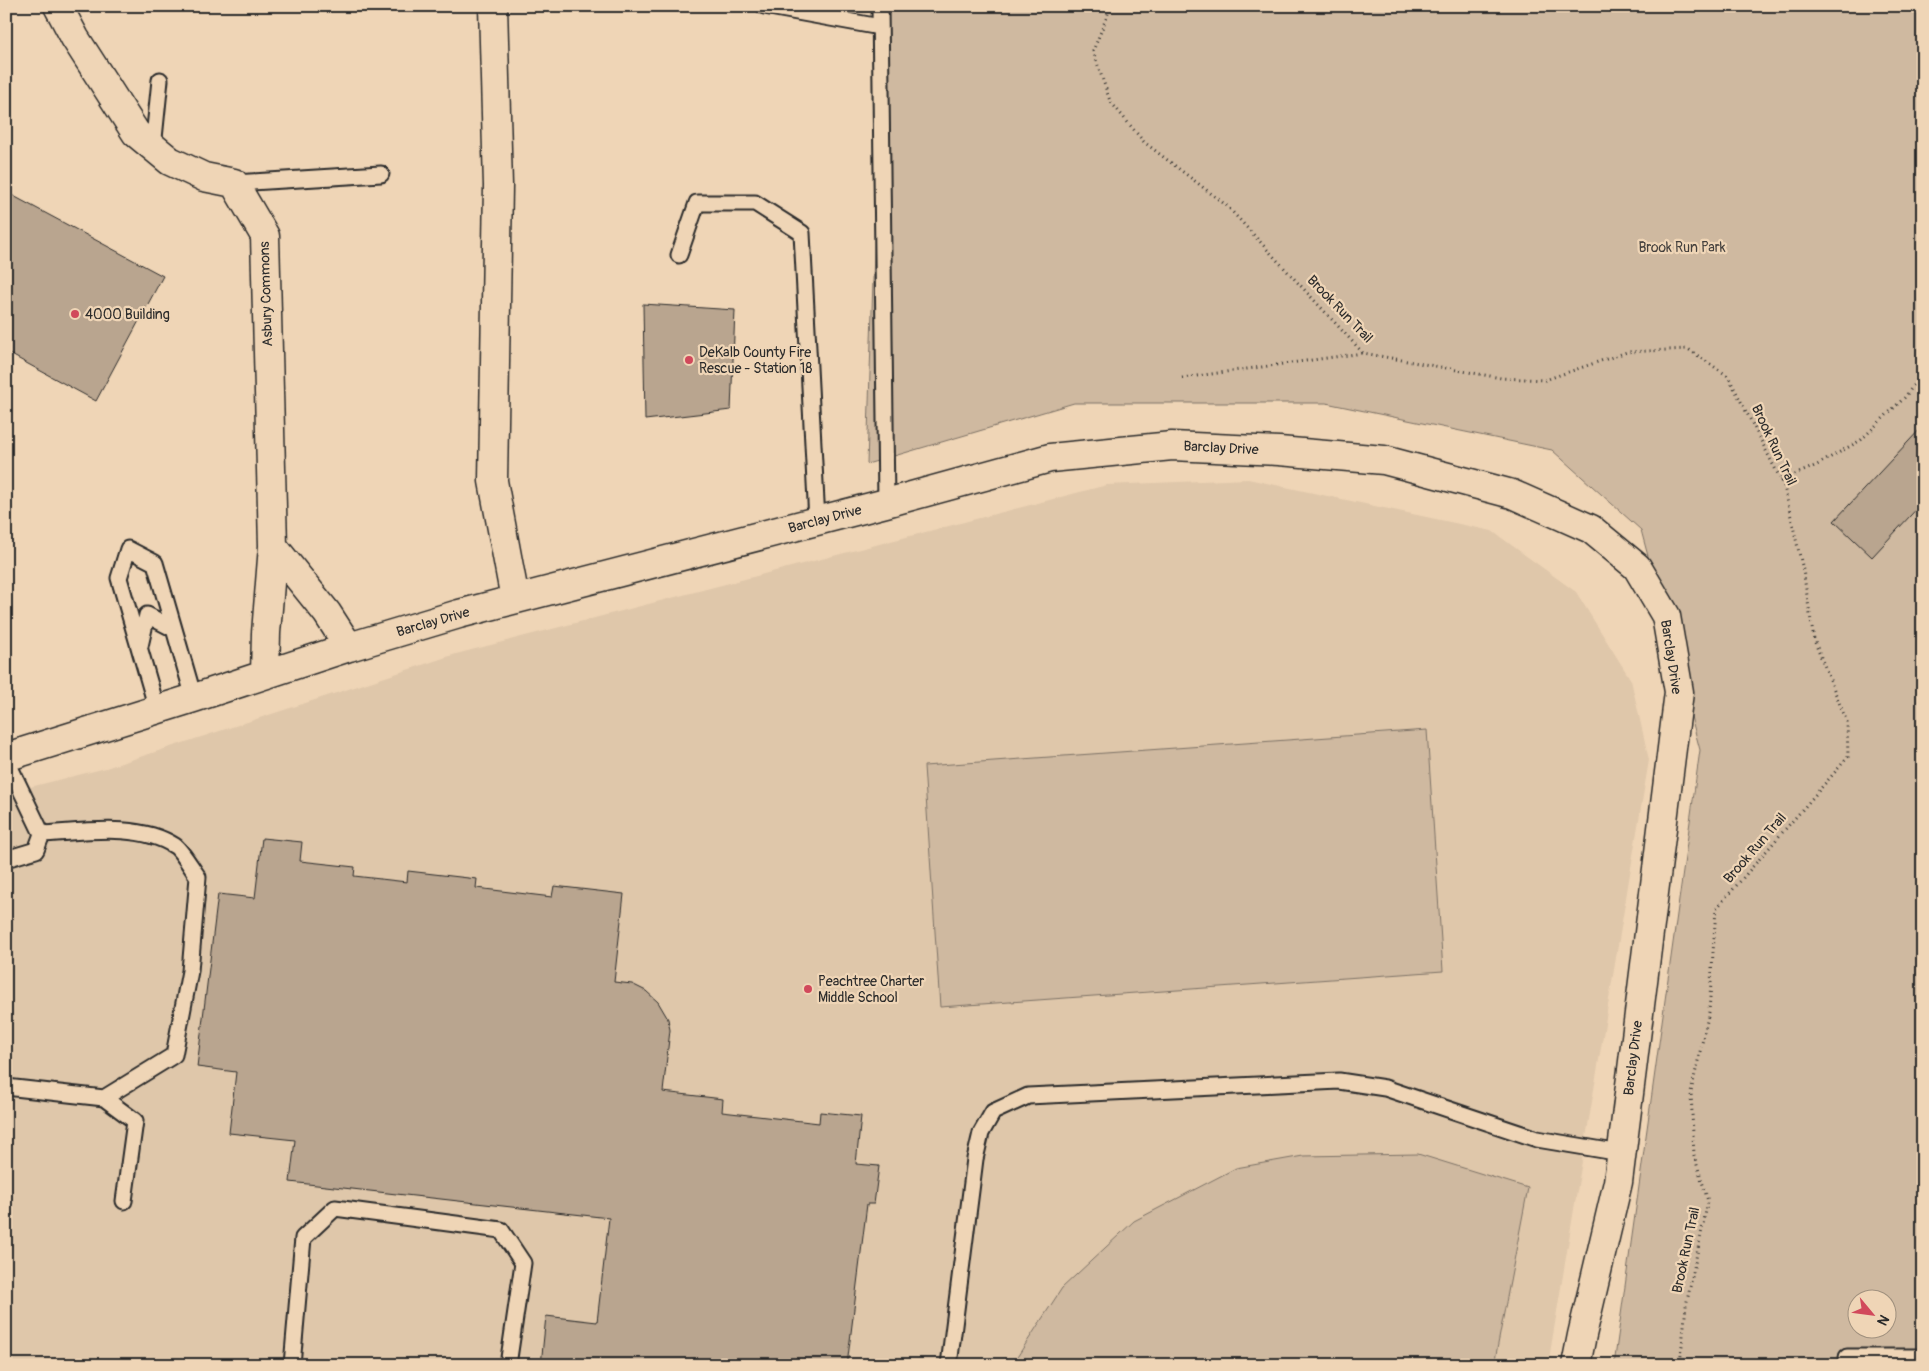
<svg xmlns="http://www.w3.org/2000/svg" width="1929" height="1371" font-family="Pangolin,sans-serif">
	<style>
		.built { fill: #dfc7aa }
		.green { fill: #cfb9a0; stroke: #7d7266; fill-rule: evenodd }
		.building { fill: #b9a58f; stroke: #2b2b2b }
		.lines { fill: none; stroke-linecap: round; stroke-linejoin: round }
		.service-casing { stroke: #2b2b2b; stroke-width: 19 }
		.minor-casing { stroke: #2b2b2b; stroke-width: 31 }
		.path { stroke: #2b2b2b; stroke-width: 3; stroke-dasharray: 1 4; stroke-linecap: butt }
		.service { stroke: #efd5b6; stroke-width: 15 }
		.minor { stroke: #efd5b6; stroke-width: 28 }
		.poi-dot { fill: #d1495b; stroke: #efd5b6; stroke-width: 2 }
		.labels { text-anchor: middle; dominant-baseline: central; stroke-width: 4.5; stroke-linejoin: round; paint-order: stroke }
		.park-label { font-size: 14px; fill: #44403d; stroke: #efd5b6 }
		.street-label { font-size: 14px; fill: #2b2b2b; stroke: #efd5b6 }
		.poi-label { font-size: 14px; fill: #2b2b2b; stroke: #efd5b6; text-anchor: start }
	</style>
	<rect width="100%" height="100%" fill="#efd5b6"/>
	<filter id="ink" filterUnits="userSpaceOnUse"><feTurbulence type="fractalNoise" baseFrequency=".02" numOctaves="2"/><feDisplacementMap in="SourceGraphic" scale="10" xChannelSelector="R" yChannelSelector="G"/><feConvolveMatrix kernelMatrix="1 2 1 2 8 2 1 2 1" color-interpolation-filters="sRGB"/></filter>
	<g filter="url(#ink)">
		<path class="built" d="M1248,479L1492,531L1576,592L1631,680L1649,760L1548,1365H6V793L106,768L456,654L1107,485Z"/>
		<path class="green" d="M882,6H1923V1365H1614L1700,750L1641,530L1552,450L1326,403H1074L867,464ZM1856,1298H1886V1328H1856Z
			M1427,730L1443,971L940,1007L924,766Z
			M1418,1154L1528,1188L1494,1365H1012L1062,1288L1134,1221L1236,1168L1303,1156Z"/>
		<path class="building" d="M6,192L163,276L96,401L6,352Z
			M643,304L735,310L731,410L645,420Z
			M1923,426V502L1872,557L1834,521Z
			M262,838L302,842L300,861L355,867L354,876L407,882L408,871L477,879L476,888L552,897L554,886L624,894L614,982L632,984L646,991L658,1002L668,1019L670,1030L663,1092L723,1099L722,1112L819,1123L820,1112L861,1116L856,1164L879,1166L874,1204H867L847,1365H541L546,1316L597,1322L609,1218L290,1182L295,1140L229,1133L236,1072L197,1067L218,894L255,898Z"/>
		<g class="lines">
			<defs>
				<path id="service" d="M764,6L880,27
					M880,6L886,503
					M153,148L160,80
					M234,183L381,174
					M679,255L697,203H755L802,233L817,521
					M140,646L147,615L174,629
					M157,709L119,578L128,549L155,563L194,698
					M6,759L42,834L36,850L6,859
					M42,834C82,832 139,822 175,846C182,851 192,869 198,877L190,971L174,1055L104,1098
					M6,1087L104,1098L135,1121L124,1201
					M1847,1357H1923
					M292,1365L303,1238L335,1208L501,1230L523,1263L508,1365
					M949,1365L975,1159L981,1133L993,1112L1028,1096L1339,1081L1385,1088L1537,1139L1621,1153"/>
				<path id="minor" d="M58,6L75,38L136,133L170,161L204,177L234,183L265,236L273,546L266,633L265,674
					M493,6L498,186L493,481L515,599
					M273,546L327,613L349,647
					M6,757L194,698L349,647L459,614L886,503L1050,458L1172,446L1279,451L1384,460L1512,494L1591,529L1637,567L1666,616L1679,692L1618,1182L1582,1335L1576,1365"/>
			</defs>
			<use href="#service" class="service-casing"/>
			<use href="#minor" class="minor-casing"/>
			<path class="path" d="M1114,6L1110,9L1093,51L1110,101L1144,142L1226,205L1363,353L1501,378L1545,380L1627,352L1688,349L1728,376L1784,486L1803,570L1814,640L1847,722L1848,757L1716,909L1709,1012L1691,1092L1694,1155L1708,1201L1686,1306L1680,1365
				M1182,378L1363,353
				M1781,481L1817,465L1861,440L1904,398L1923,373"/>
			<use href="#service" class="service"/>
			<use href="#minor" class="minor"/>
		</g>
	</g>
	<g class="poi-dot">
		<circle cx="75" cy="314" r="5"/>
		<circle cx="689" cy="360" r="5"/>
		<circle cx="808" cy="989" r="5"/>
	</g>
	<g class="labels">
		<g class="park-label">
			<text x="1682" y="247">Brook Run Park</text>
		</g>
		<g class="street-label">
			<text transform="translate(266 294) rotate(-92)">Asbury Commons</text>
			<text transform="translate(1340 309) rotate(46)">Brook Run Trail</text>
			<text transform="translate(1774 445) rotate(65)">Brook Run Trail</text>
			<text transform="translate(1221 448) rotate(3)">Barclay Drive</text>
			<text transform="translate(825 519) rotate(-15)">Barclay Drive</text>
			<text transform="translate(433 622) rotate(-16)">Barclay Drive</text>
			<text transform="translate(1671 657) rotate(81)">Barclay Drive</text>
			<text transform="translate(1755 848) rotate(-49)">Brook Run Trail</text>
			<text transform="translate(1633 1058) rotate(-83)">Barclay Drive</text>
			<text transform="translate(1686 1250) rotate(-78)">Brook Run Trail</text>
		</g>
		<g class="poi-label">
			<text x="85" y="314">4000 Building</text>
			<text x="699" y="352">DeKalb County Fire<tspan x="699" dy="16">Rescue - Station 18</tspan></text>
			<text x="818" y="981">Peachtree Charter<tspan x="818" dy="16">Middle School</tspan></text>
		</g>
	</g>
	<rect width="1929" height="1371" fill="none" stroke="#efd5b6" stroke-width="25"/>
	<rect x="12" y="12" width="1904" height="1346" fill="none" stroke="#2b2b2b" stroke-width="2" filter="url(#ink)"/>
	<g transform="translate(1872 1314) rotate(119)"><circle r="24" fill="#efd5b6" stroke="#a1917e"/>
	<path d="M0-4L9 19L0 12L-9 19Z" fill="#d1495b"/>
	<text y="-8" font-size="14" font-weight="bold" text-anchor="middle" fill="#2b2b2b">N</text>
	</g>
</svg>
